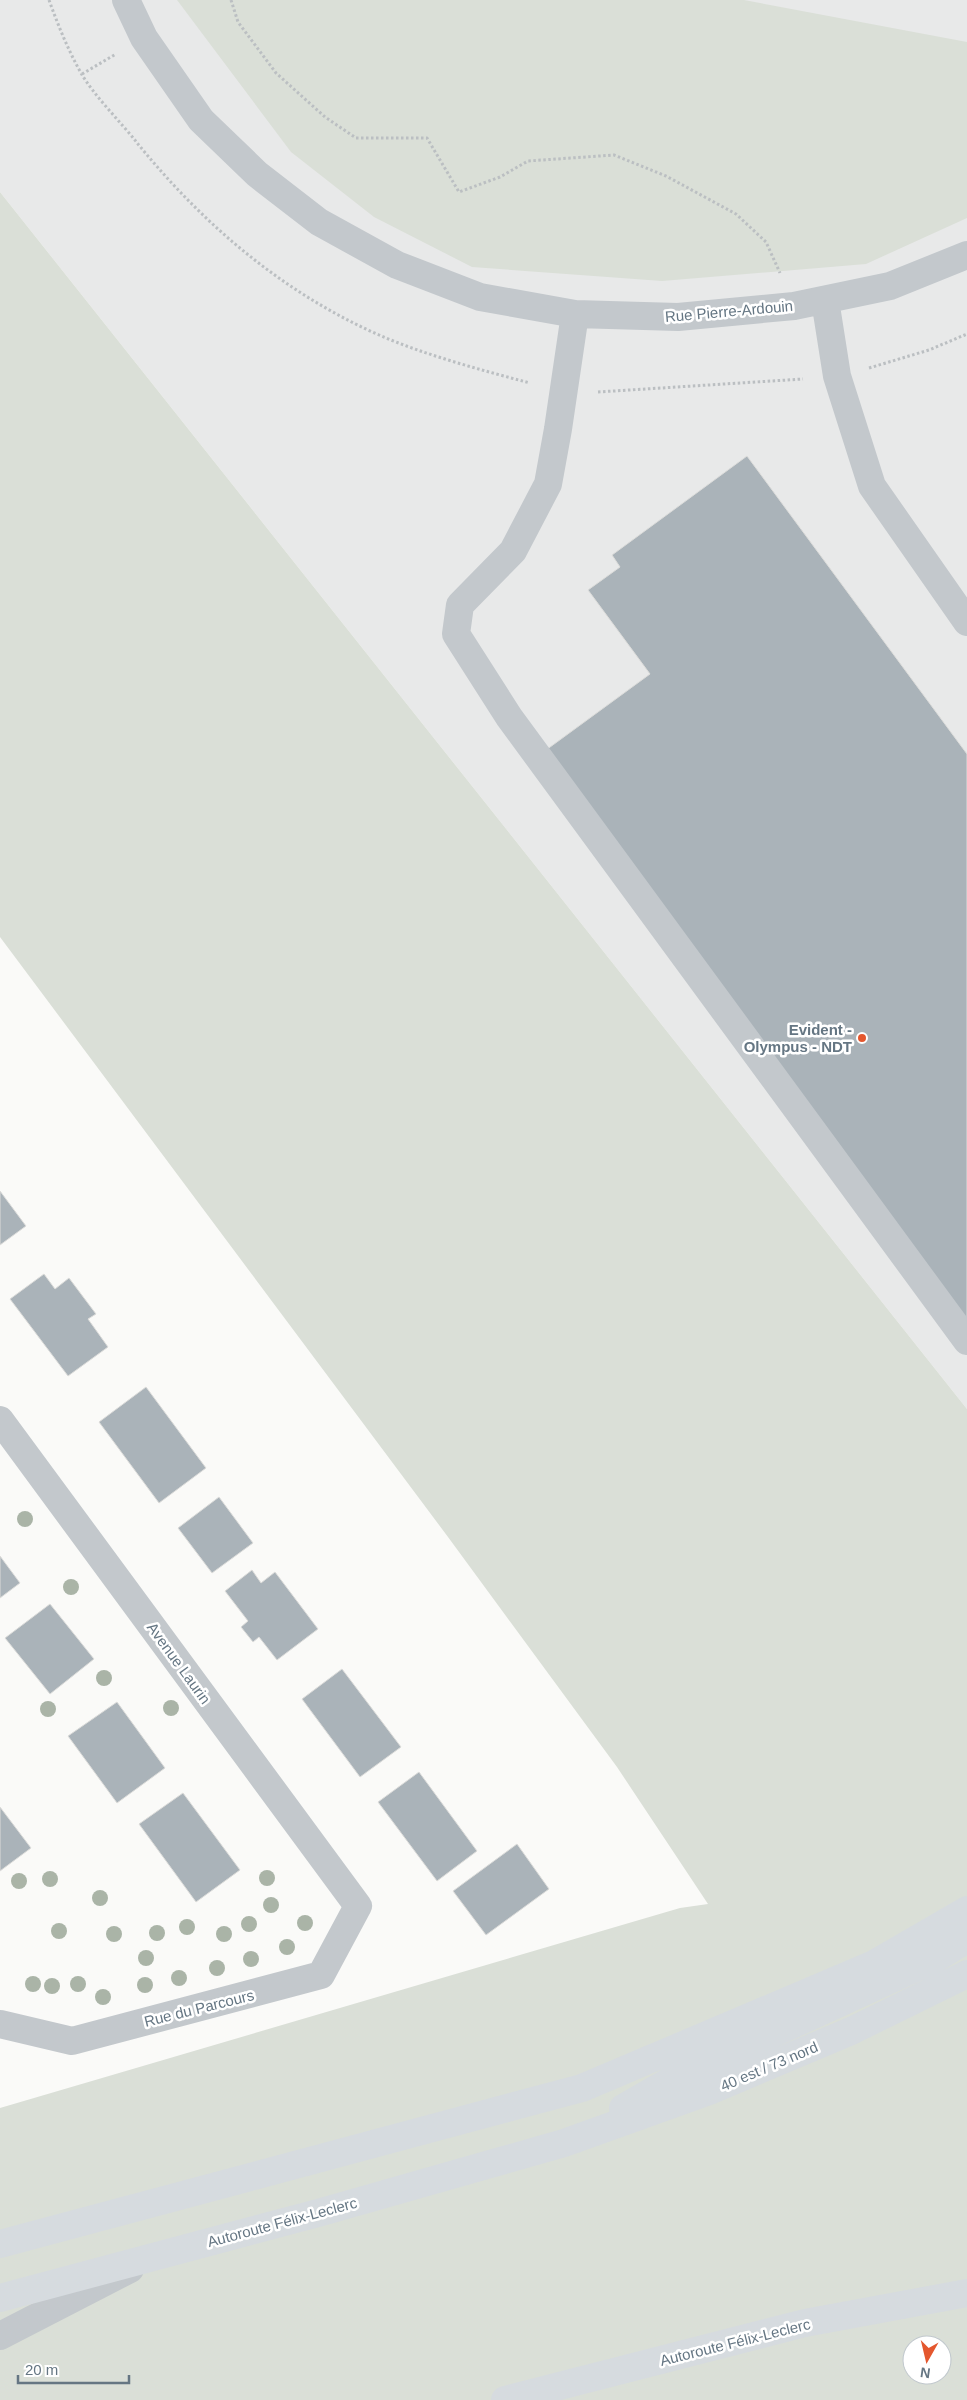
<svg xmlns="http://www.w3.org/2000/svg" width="967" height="2400" font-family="Arial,sans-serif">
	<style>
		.built { fill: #e8e9e9 }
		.green { fill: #dadfd7; fill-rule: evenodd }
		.building { fill: #aab3b9; stroke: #dcdcda }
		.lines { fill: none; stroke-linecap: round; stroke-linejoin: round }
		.path { stroke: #bbbfc2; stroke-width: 3; stroke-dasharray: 2.5 2.5; stroke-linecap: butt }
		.minor { stroke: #c3c8cc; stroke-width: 28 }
		.highway { stroke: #d6dbdf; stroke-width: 28 }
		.tree { fill: #aab4a7 }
		.poi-dot { fill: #e4572e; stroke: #fff; stroke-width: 2 }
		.labels { text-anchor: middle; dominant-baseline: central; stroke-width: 5; stroke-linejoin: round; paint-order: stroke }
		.street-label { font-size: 15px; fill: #657683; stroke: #fff }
		.poi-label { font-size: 15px; font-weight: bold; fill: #657683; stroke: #fff; text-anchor: end }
	</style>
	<rect width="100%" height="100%" fill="#fafaf8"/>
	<path class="built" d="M0,0H967V1409L0,192Z"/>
	<path class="green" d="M177,0H744L967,42V218L866,264L662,281L472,267L374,217L291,152Z
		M0,192L967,1409V2400H0V2108L680,1908L708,1904L617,1767L448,1537L0,937ZM912,2345H942V2375H912Z"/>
	<path class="building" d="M747,456L967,754V1323L546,750L650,674L588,590L620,567L612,555Z
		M0,1191L26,1226L0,1245Z
		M44,1274L55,1289L69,1278L96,1314L88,1319L108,1347L68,1376L10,1299Z
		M146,1387L206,1468L159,1503L99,1422Z
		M219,1497L253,1543L212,1573L178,1528Z
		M0,1556L20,1583L0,1598Z
		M252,1570L261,1583L275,1572L318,1629L277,1660L259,1637L253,1642L241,1627L248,1621L225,1591Z
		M50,1604L94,1659L50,1694L5,1638Z
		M342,1669L401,1747L360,1777L302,1699Z
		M117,1702L165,1768L117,1803L68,1736Z
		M419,1772L477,1851L437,1881L378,1802Z
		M183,1793L240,1870L196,1902L139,1824Z
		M0,1807L31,1848L0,1871Z
		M517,1844L549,1889L486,1935L453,1891Z"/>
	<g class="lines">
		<path class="path" d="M49,0C58,25 68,50 81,73C94,96 121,122 138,144C204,225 282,292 379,335C425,355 481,370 530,383
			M231,0L238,22L276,73L325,117L356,138H427L459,192L500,177L528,161L614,155L666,176L736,214L766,242L780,273
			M82,74L116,54
			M869,368L929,350L967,334
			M598,392L803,379"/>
		<path class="minor" d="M126,0L144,38L201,120L257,174L319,222L397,265L480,297L575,314L678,317L794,306L890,286L967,255
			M825,300L837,376L872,486L967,622
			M575,314L558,429L548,484L513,551L460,605L456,634L509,717L967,1341
			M0,1420L358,1906L321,1975L72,2041L0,2024
			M0,2336L130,2269"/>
		<path class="highway" d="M623,2108L668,2082L935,1959L967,1939
			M0,2244L582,2088L872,1965L967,1910
			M0,2298L318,2213L564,2143L709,2091L851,2031L967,1974
			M505,2400L805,2323L967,2293"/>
	</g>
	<g class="tree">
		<circle cx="25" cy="1519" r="8"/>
		<circle cx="71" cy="1587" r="8"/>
		<circle cx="104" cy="1678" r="8"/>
		<circle cx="171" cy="1708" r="8"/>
		<circle cx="48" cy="1709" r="8"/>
		<circle cx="267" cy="1878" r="8"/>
		<circle cx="50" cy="1879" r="8"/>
		<circle cx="19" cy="1881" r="8"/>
		<circle cx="100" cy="1898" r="8"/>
		<circle cx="271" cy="1905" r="8"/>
		<circle cx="305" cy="1923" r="8"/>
		<circle cx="249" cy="1924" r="8"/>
		<circle cx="187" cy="1927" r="8"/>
		<circle cx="59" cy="1931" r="8"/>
		<circle cx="157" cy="1933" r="8"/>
		<circle cx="114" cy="1934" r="8"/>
		<circle cx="224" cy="1934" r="8"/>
		<circle cx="287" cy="1947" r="8"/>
		<circle cx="146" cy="1958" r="8"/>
		<circle cx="251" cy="1959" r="8"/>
		<circle cx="217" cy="1968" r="8"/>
		<circle cx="179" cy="1978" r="8"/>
		<circle cx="33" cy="1984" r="8"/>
		<circle cx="78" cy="1984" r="8"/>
		<circle cx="145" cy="1985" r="8"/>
		<circle cx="52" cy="1986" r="8"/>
		<circle cx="103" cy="1997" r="8"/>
	</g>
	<circle class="poi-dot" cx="862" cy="1038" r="5"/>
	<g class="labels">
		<g class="street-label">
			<text transform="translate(729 311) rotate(-5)">Rue Pierre-Ardouin</text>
			<text transform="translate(179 1663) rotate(54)">Avenue Laurin</text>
			<text transform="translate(199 2008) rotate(-14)">Rue du Parcours</text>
			<text transform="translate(769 2066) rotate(-23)">40 est / 73 nord</text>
			<text transform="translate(282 2222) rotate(-15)">Autoroute Félix-Leclerc</text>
			<text transform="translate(735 2342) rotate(-14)">Autoroute Félix-Leclerc</text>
		</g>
		<g class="poi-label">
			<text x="852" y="1029">Evident -<tspan x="852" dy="17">Olympus - NDT</tspan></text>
		</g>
	</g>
	<g transform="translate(927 2360) rotate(188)"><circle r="24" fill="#ffffff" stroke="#c1c8cd"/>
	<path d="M0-4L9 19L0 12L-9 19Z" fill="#e4572e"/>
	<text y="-8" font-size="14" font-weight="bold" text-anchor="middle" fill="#657683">N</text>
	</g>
	<path d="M18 2375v8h111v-8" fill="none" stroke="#657683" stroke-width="2.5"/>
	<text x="25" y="2375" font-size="15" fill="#657683" stroke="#ffffff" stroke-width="4" paint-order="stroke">20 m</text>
</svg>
